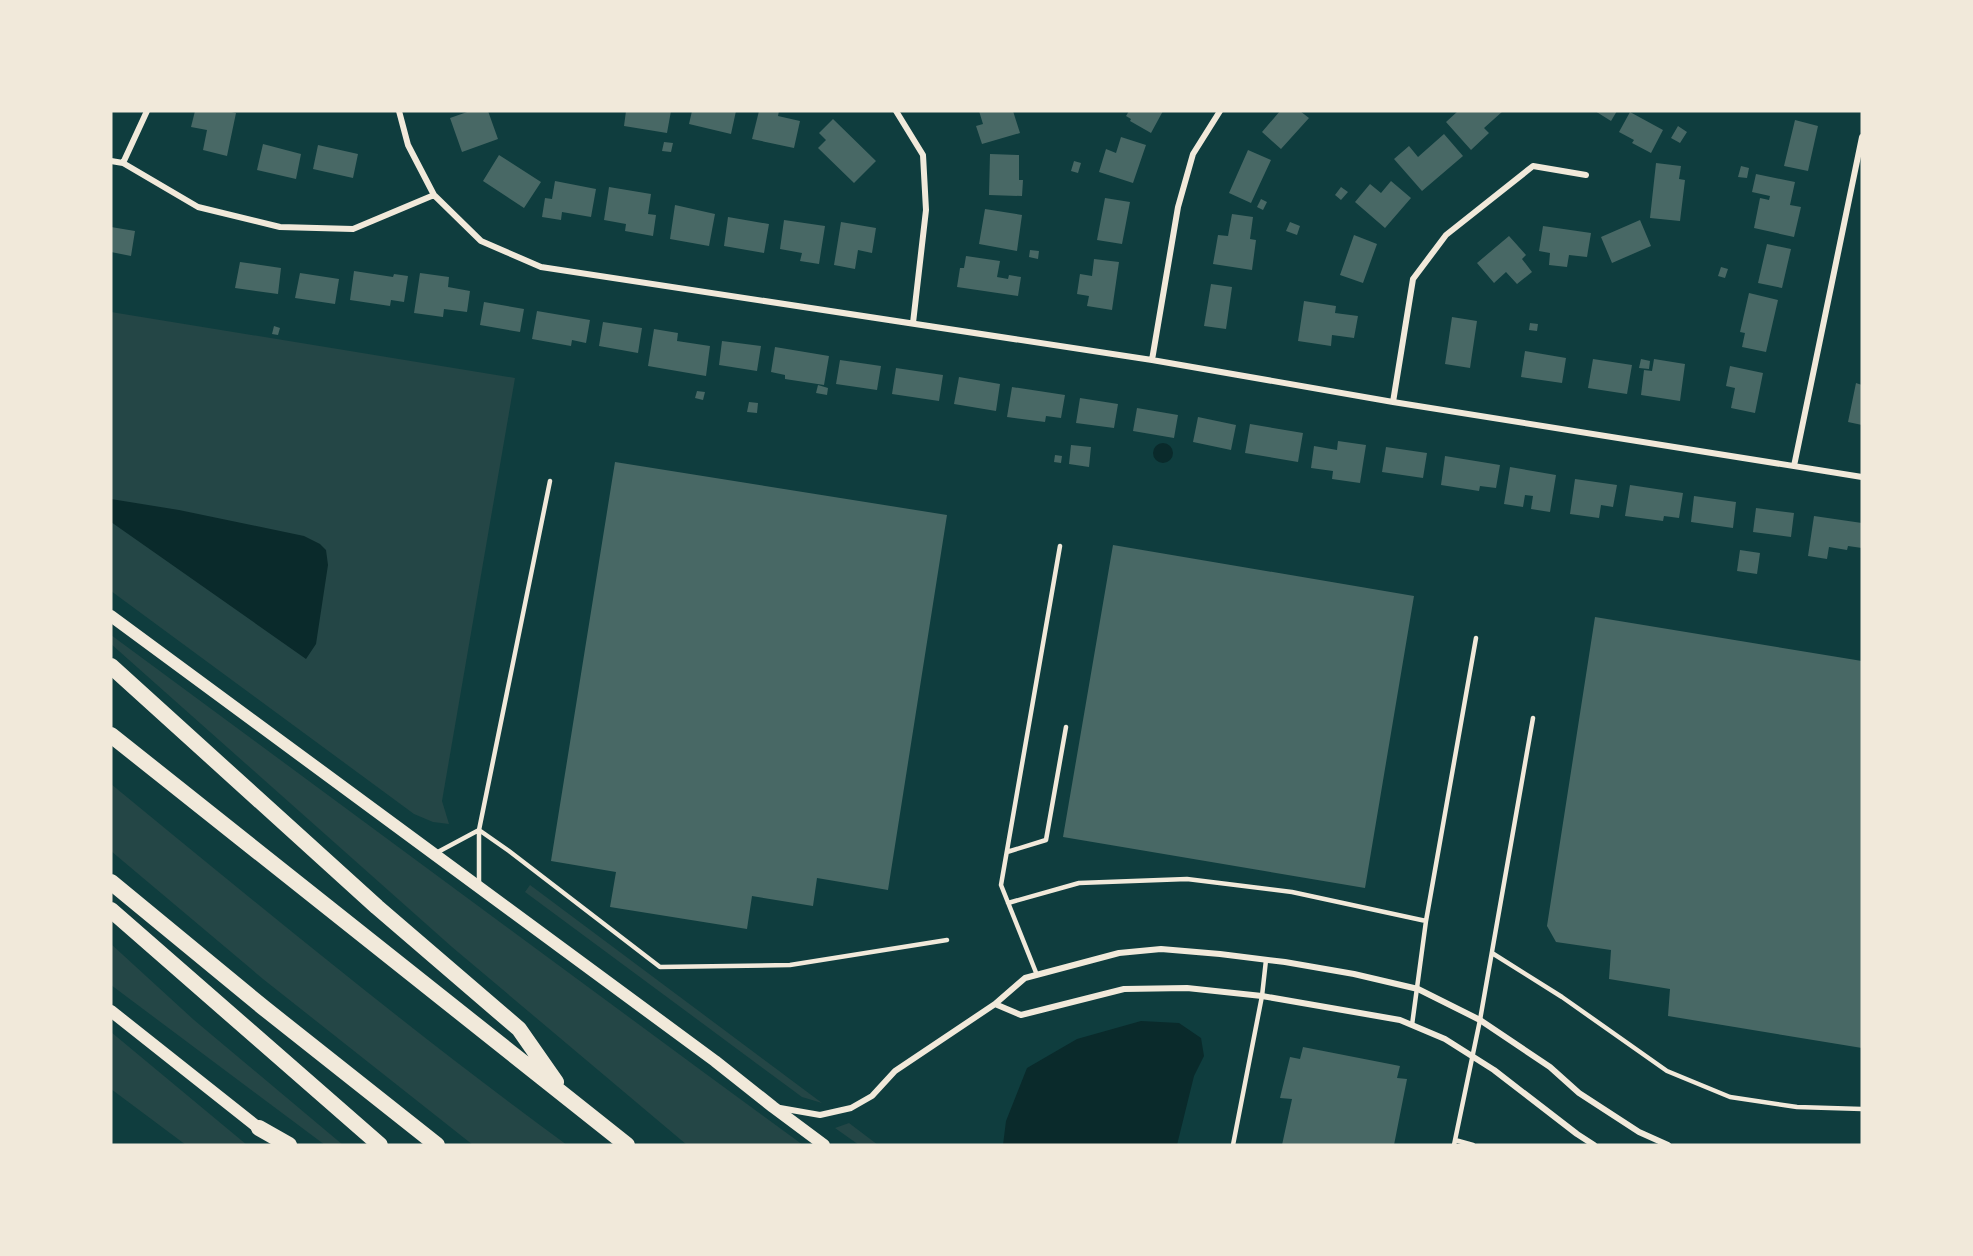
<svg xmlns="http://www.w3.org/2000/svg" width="1973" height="1256" font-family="Overpass,sans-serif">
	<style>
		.green { fill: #244646 }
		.water { fill: #0a2a2b }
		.building { fill: #486865 }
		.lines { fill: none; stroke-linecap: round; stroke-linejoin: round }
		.service { stroke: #f1e9da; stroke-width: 4.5 }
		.minor { stroke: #f1e9da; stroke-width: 6 }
		.secondary { stroke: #f1e9da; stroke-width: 12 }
		.motorway { stroke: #f1e9da; stroke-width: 16 }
	</style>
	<rect width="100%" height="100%" fill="#0f3d3e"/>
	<path class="green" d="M111,312L515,378L442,801L449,824L433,822L414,814L111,591Z
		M111,635L706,1074L803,1145H687L452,947L111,644Z
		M111,784C261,907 411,1031 567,1145H473L263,979L111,851Z
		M530,885L822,1103L802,1097L525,892Z
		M111,944L194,1020L343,1145H325L111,985Z
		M111,1032L247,1145H186L111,1089Z
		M849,1123L878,1145H859L835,1128Z"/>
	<path class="water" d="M1153 453a10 10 0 1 1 20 0a10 10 0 1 1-20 0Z
		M111,499L179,510L304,536L320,544L326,550L328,565L316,644L306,659L111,522Z
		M1141,1021L1179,1023L1201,1038L1204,1056L1194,1076L1177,1145H1003L1006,1121L1027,1068L1077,1039Z"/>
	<path class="building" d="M195,111H227L236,113L227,156L203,150L207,130L191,127Z
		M470,111H488L498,139L462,152L450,118Z
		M626,111H671L667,133L624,126Z
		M692,111H736L731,134L689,124Z
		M759,111H779L778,116L800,121L794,148L752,139Z
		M979,111H1013L1020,133L982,144L976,126L983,124Z
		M1129,111L1135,112L1163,111L1151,133L1130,121L1131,119L1126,116Z
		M1280,111H1300L1309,118L1281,149L1262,132Z
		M1458,111H1503L1484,128L1489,133L1471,150L1446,122Z
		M1595,111H1617L1611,121Z
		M1630,112L1663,130L1651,153L1632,143L1634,140L1619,132Z
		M833,119L876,161L854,183L818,148L826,140L819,133Z
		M1795,120L1818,126L1808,171L1784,166Z
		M1678,126L1687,132L1680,143L1671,138Z
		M1444,134L1463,156L1422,191L1394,159L1409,146L1418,157Z
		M1121,137L1146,145L1133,183L1099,172L1106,149L1116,153Z
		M664,142L673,143L671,152L662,151Z
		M263,144L301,154L296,179L257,170Z
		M318,145L358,154L353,178L313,169Z
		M1248,150L1271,160L1251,203L1229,193Z
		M990,154L1019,155V180H1023L1022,196L989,195Z
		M499,155L541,182L524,208L483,181Z
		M1074,161L1081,163L1078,173L1071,171Z
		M1656,163L1681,166L1679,179L1685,180L1680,221L1650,218Z
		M1741,166L1749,168L1747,178L1738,177Z
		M1756,174L1795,182L1790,205L1801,207L1794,237L1754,228L1760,198L1769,200L1770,196L1752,192Z
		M555,181L596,189L591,217L562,212L561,220L542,217L545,198L552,199Z
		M1391,181L1411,198L1385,228L1355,202L1370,184L1381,193Z
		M609,187L651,194L648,214L656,215L653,236L625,231L626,224L604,220Z
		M1341,187L1348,192L1341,200L1335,195Z
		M1105,198L1130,202L1122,244L1097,240Z
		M1261,199L1267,202L1263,210L1257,207Z
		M675,205L715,214L709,246L670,239Z
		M985,209L1022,215L1017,251L979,244Z
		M1232,214L1253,217L1250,239L1256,240L1252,270L1213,264L1218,235L1228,236Z
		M728,217L769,224L764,253L724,246Z
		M784,220L825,226L819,264L800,261L802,253L780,249Z
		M1640,220L1651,246L1612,263L1601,237Z
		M841,222L876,228L872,253L858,250L855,269L834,265Z
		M1290,222L1300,226L1297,235L1286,231Z
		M1543,226L1591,233L1587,257L1569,255L1567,267L1549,265L1550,253L1539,251Z
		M111,227L135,231L131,256L111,252Z
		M1354,235L1377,244L1363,283L1340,275Z
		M1509,236L1526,255L1522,259L1532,272L1517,284L1506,272L1494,283L1477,263Z
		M1767,244L1791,249L1782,288L1758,283Z
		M1030,250L1039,251L1038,259L1029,257Z
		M966,256L1000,261L997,277L1008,279L1009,275L1021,277L1018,296L957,287L960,268H964Z
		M1094,259L1119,262L1112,310L1087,306L1089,296L1077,294L1080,274L1092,276Z
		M240,262L281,268L278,294L235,288Z
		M1721,267L1728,269L1725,278L1718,276Z
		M354,271L393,277L394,274L408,276L404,302L391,300L390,306L350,300Z
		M300,273L339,279L335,304L295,298Z
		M420,273L449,277L448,287L470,291L467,312L444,309L443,317L414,313Z
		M1211,284L1232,287L1226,329L1204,326Z
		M1749,293L1778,300L1766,352L1742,347L1745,333L1740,332Z
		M1304,301L1336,306L1335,313L1358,316L1354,338L1332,335L1331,346L1298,341Z
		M484,302L524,309L520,332L480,325Z
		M537,311L590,320L586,343L572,340L571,346L532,339Z
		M1452,317L1477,321L1470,368L1445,364Z
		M603,322L642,328L638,353L599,346Z
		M1530,323L1538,324L1537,331L1529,330Z
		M274,326L280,328L278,335L272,334Z
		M654,329L678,333L677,341L710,346L706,376L648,366Z
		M722,341L761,346L757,371L719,365Z
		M775,347L829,356L824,385L785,379V375L771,372Z
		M1525,351L1566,358L1562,383L1521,377Z
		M1593,359L1632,365L1627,394L1588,388Z
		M1641,359L1650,361L1649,369L1639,368Z
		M1654,359L1685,364L1680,401L1641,395L1644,370L1652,371Z
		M840,360L881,366L877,390L836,384Z
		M1730,366L1763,373L1755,413L1731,408L1735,388L1726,386Z
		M896,368L943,375L939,401L892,394Z
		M959,377L1000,384L996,411L954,404Z
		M1856,383L1862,385V425L1848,422Z
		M818,385L828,388L827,395L816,393Z
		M1012,387L1065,395L1061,418L1046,416L1045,422L1007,417Z
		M697,391L705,392L703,400L695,398Z
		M1080,398L1118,404L1114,428L1076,423Z
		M749,402L758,403L757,413L747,412Z
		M1137,408L1178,415L1174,438L1133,431Z
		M1198,417L1236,425L1231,450L1193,442Z
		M1250,424L1303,433L1298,462L1245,453Z
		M1338,441L1366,445L1360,483L1332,479L1333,471L1311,468L1314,446L1337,450Z
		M1071,445L1091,447L1089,467L1069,464Z
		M1386,447L1427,453L1423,478L1382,472Z
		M1055,455L1062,456L1061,463L1054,462Z
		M1445,456L1500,465L1496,488L1480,486L1479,491L1441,485Z
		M615,462L947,515L888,890L817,878L813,906L752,896L747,929L610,907L616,872L551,861Z
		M1510,467L1556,475L1550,512L1531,509L1533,496L1525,495L1523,507L1504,504Z
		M1575,479L1617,485L1613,507L1601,505L1599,518L1570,514Z
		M1630,485L1683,493L1679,518L1664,516L1663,521L1625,516Z
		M1694,496L1736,502L1733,528L1691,522Z
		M1756,508L1794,513L1791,537L1753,532Z
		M1814,516L1862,523V548L1848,546L1847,550L1829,547L1827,559L1808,556Z
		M1113,545L1414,596L1365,888L1063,837Z
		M1740,550L1760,553L1757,574L1737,571Z
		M1595,617L1862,661V1048L1668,1016L1670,989L1609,979L1611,950L1556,942L1547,926Z
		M1303,1047L1400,1066L1397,1078L1407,1079L1394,1145H1282L1292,1099L1280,1098L1290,1057L1300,1059Z"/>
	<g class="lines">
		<path class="service" d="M479,830L509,851L660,967L790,965L947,940
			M1007,852L1046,840L1066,727
			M436,853L479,830
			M479,885V830L550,481
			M1008,903L1079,883L1187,879L1292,892L1426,921L1476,638
			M1492,953L1562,997L1667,1071L1730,1097L1797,1107L1862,1109
			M1037,975L1001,885L1060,546
			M1412,1025L1426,921
			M1455,1140L1473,1145
			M1233,1145L1262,996L1266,960
			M1454,1145L1480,1020L1533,718"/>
		<path class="minor" d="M399,111L408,145L434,195L481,241L541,267L1152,360L1393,402L1862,477
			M896,111L923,155L926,210L913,323
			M111,161L123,163L198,207L280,227L353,229L434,195
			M123,163L147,111
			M1152,360L1178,207L1193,154L1220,111
			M1393,402L1413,279L1446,235L1533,166L1586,175
			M1794,466L1862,137
			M995,1004L1021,1015L1124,989L1187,988L1262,996L1400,1020L1445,1039L1494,1070L1577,1134L1594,1145
			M780,1108L820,1115L851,1108L872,1096L895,1071L995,1004L1025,978L1119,953L1161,949L1220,954L1285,962L1354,974L1418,989L1480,1020L1550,1067L1579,1093L1639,1132L1668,1145"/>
		<path class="secondary" d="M111,616L715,1061L773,1107L824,1145
			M111,1011L265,1133"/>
		<path class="motorway" d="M111,666L377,907L519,1029L556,1082
			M111,735L627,1145
			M111,882L264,1008L437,1145
			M111,910L380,1145
			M259,1128L289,1145"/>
	</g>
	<rect width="1973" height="1256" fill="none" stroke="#f1e9da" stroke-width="225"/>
</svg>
